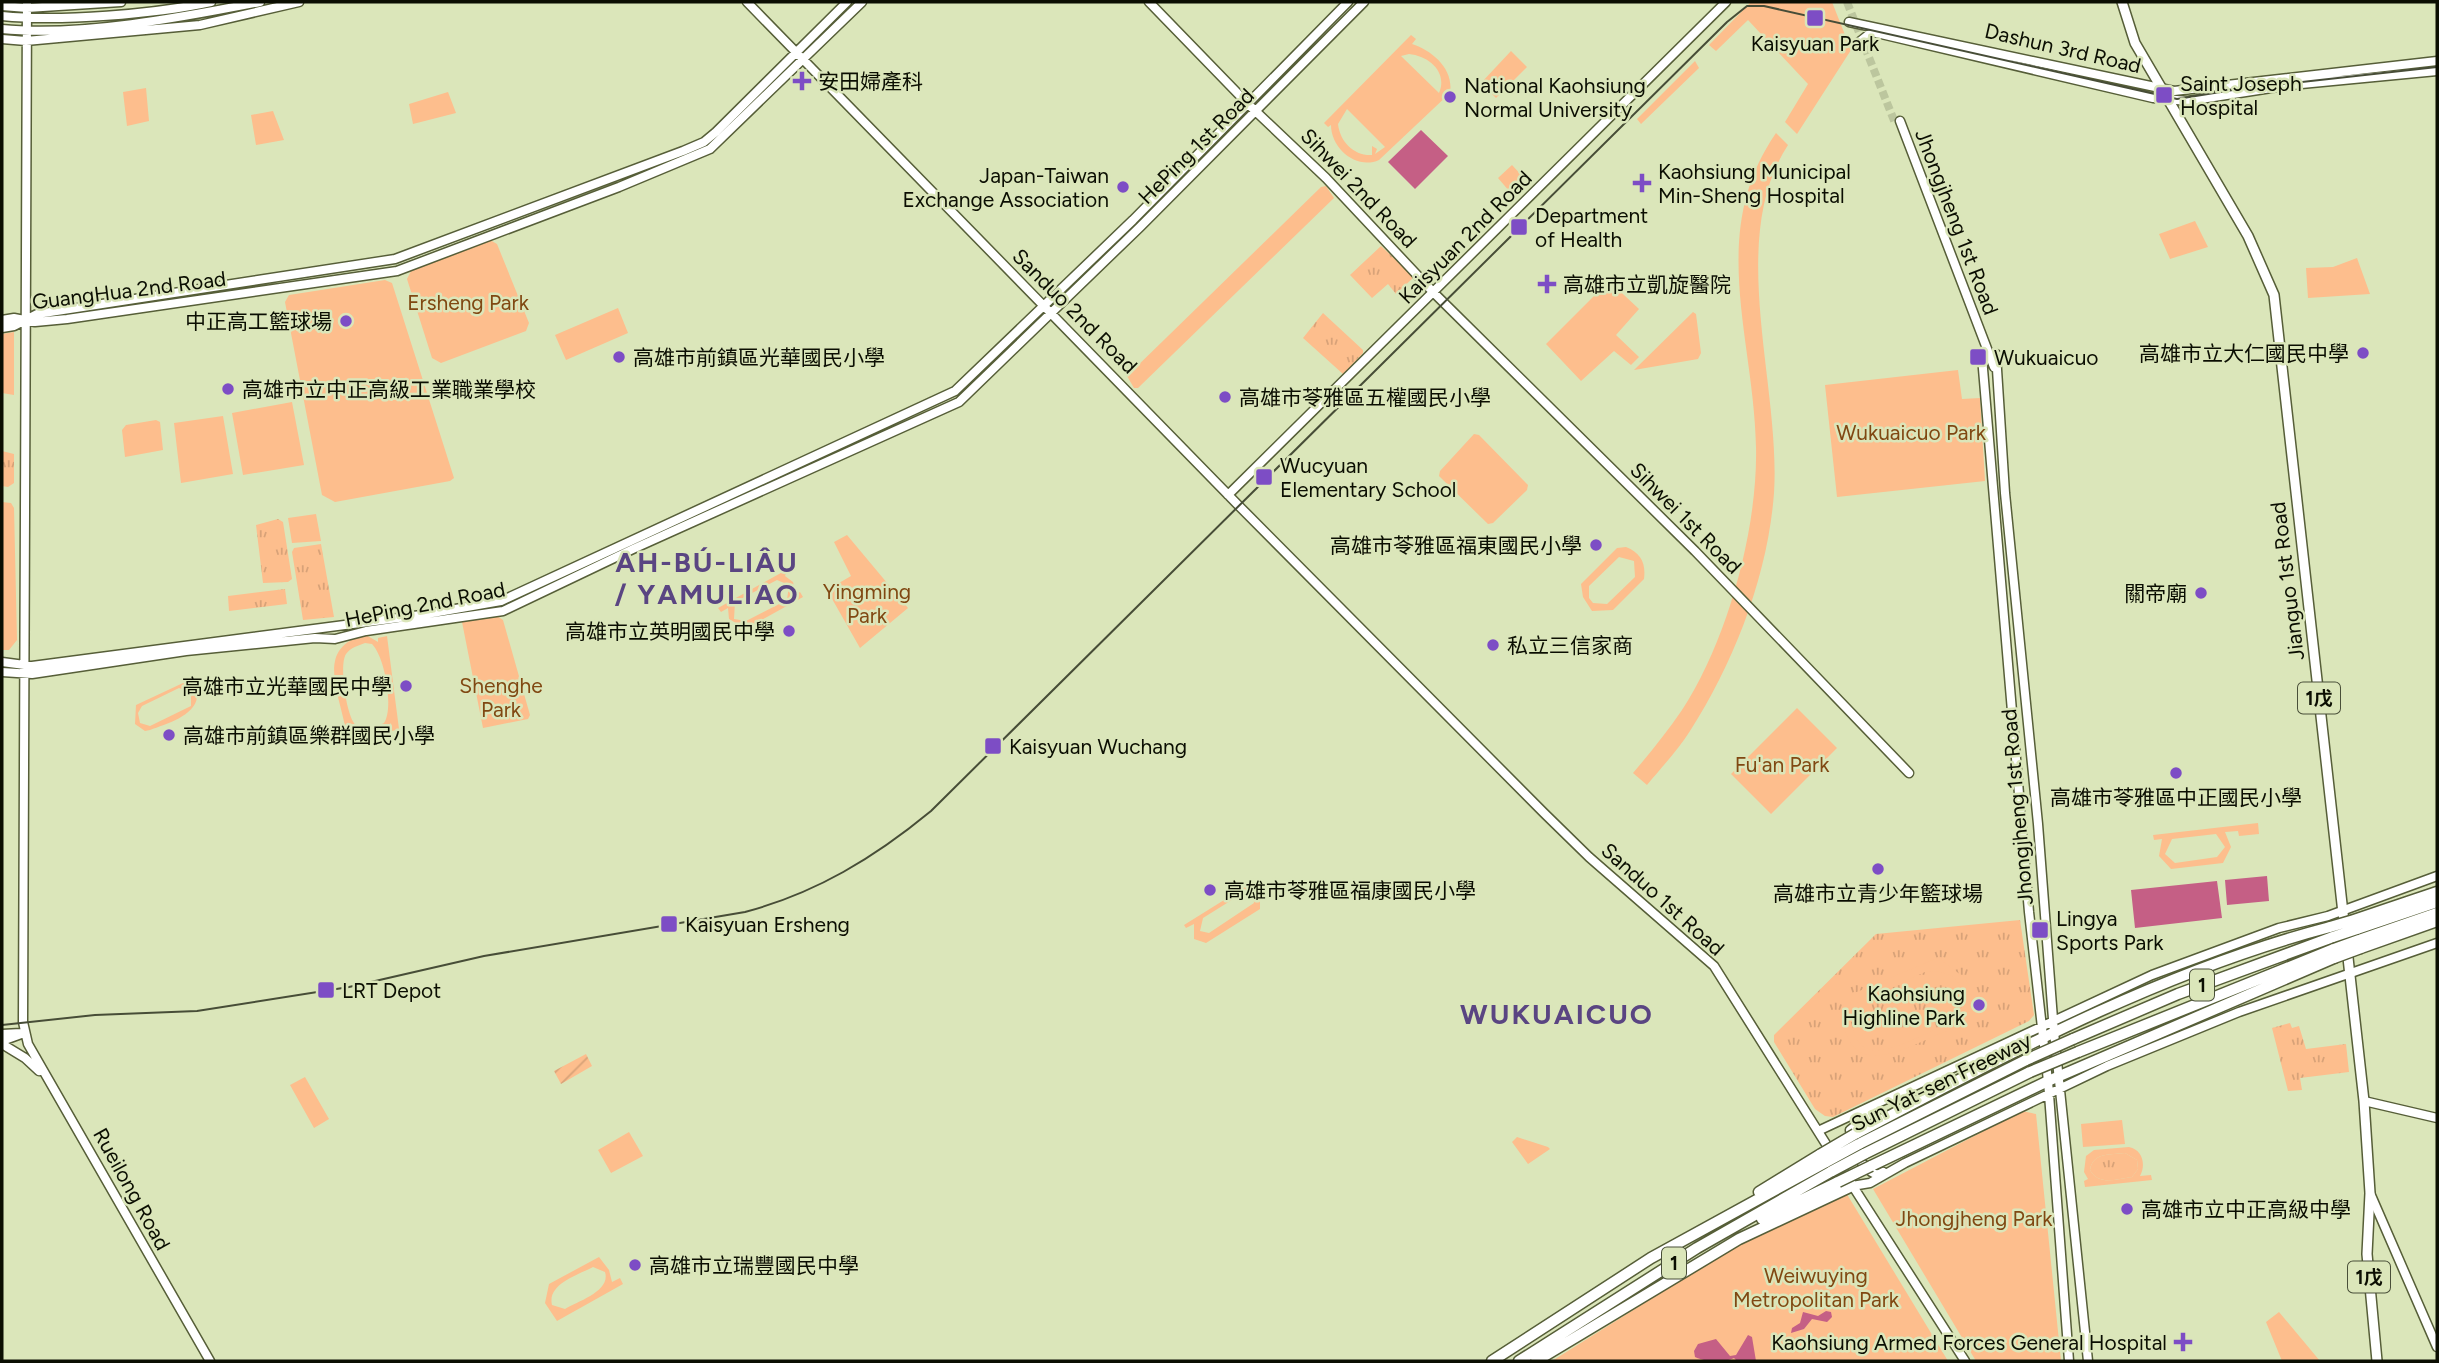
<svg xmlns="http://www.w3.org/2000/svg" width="2439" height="1363" font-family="Figtree,'Noto Sans TC',sans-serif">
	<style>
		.grass { fill: url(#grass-tufts) }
		.park { fill: #fdbe8d; fill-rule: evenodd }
		.garden { fill: url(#garden-furrows) }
		.water { fill: #c55f85 }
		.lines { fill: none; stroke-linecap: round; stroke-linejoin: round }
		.secondary-tunnel { stroke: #bcc69e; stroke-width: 8; stroke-dasharray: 8 4; stroke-linecap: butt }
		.secondary-casing { stroke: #565e38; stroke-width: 11 }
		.primary-casing { stroke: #565e38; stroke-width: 12 }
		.highway-casing { stroke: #565e38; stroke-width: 13 }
		.secondary { stroke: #fff; stroke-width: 8 }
		.primary { stroke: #fff; stroke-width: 9 }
		.highway { stroke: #fff; stroke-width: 10 }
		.tram { stroke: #474d37; stroke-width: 2 }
		.highway-bridge-casing { stroke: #565e38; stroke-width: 13; stroke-linecap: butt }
		.highway-bridge { stroke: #fff; stroke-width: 10 }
		.poi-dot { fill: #7d4dc5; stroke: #dbe6ba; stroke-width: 2.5 }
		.labels { text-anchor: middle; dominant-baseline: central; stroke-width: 5; stroke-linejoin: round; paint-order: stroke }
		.shield { fill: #dbe6ba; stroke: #494f39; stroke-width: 2 }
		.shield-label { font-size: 19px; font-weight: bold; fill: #0b0e02 }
		.poi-label { font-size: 21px; fill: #0b0e02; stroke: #dbe6ba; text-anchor: start }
		.street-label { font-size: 21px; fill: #0b0e02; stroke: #dbe6ba }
		.park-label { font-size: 21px; fill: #804812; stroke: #dbe6ba }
		.district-label { font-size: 28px; font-weight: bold; letter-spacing: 2px; fill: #5a4582; stroke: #dbe6ba }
	</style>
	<defs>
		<pattern id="grass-tufts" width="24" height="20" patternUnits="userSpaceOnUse" patternTransform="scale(1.75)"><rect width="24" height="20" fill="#fdbe8d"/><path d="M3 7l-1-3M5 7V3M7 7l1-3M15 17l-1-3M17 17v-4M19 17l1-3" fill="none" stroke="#d8a278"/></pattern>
		<pattern id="garden-furrows" width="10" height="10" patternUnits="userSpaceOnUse" patternTransform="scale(1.75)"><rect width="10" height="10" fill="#fdbe8d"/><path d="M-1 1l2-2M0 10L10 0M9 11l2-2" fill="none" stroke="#d8a278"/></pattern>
	</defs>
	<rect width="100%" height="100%" fill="#dbe6ba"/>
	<path class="grass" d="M1381,246L1414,277L1396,294L1388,284L1372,298L1350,275Z
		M1323,313L1363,350V353L1343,374L1303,338Z
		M2,451L14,454V483L8,487L2,486Z
		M278,519L283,522L292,579L288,582L263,583L256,525Z
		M321,544L334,617L303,620L292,552L294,548Z
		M285,589L287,604L229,611L228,596Z
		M2020,920L2034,1015L2029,1021L1833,1117L1825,1116L1815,1109L1774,1042V1035L1876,934Z
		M2290,1023L2292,1028L2299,1026L2306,1049L2346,1044L2349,1072L2300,1078L2302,1090L2288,1091L2272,1028Z
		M2125,1153L2137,1160L2138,1169L2132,1177C2116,1179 2099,1186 2090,1170C2093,1152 2110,1155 2125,1153Z"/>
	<path class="park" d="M1751,2H1832L1851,50L1797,134L1785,122L1808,84L1748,20L1716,51L1709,45Z
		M1411,35L1416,39L1412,44C1433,51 1454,69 1450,93L1379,160C1357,170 1331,149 1331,125L1328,127L1324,123ZM1409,54C1429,56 1448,72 1439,93L1401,56ZM1347,109L1385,147L1375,154L1377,149L1372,146V155C1354,156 1340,142 1338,124Z
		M1511,51L1527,67L1496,98L1481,83Z
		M1695,61L1699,68L1641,124L1637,119Z
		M146,88L149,121L127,126L123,92Z
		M448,92L456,113L413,124L409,104Z
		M273,111L284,140L256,145L251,115Z
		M1776,133L1788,145C1726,240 1781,385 1774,493C1768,575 1734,663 1690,731C1678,750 1661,768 1647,785L1633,773C1650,753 1667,732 1682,710C1727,642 1758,529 1756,447C1754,337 1707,233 1776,133Z
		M1512,165L1524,178L1510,192L1498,178Z
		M1326,186L1334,198L1138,388H1134L1127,376L1321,187Z
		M2195,221L2208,247L2170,259L2159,234Z
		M490,240L497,244L529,323L526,331L441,363L432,358L407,279L411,271Z
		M2357,258L2370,294L2308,298L2306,268L2333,267Z
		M385,280L392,283L454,478L450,481L335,502L322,495L285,302L289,295Z
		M1609,281L1639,309L1616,335L1639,357L1631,365L1614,351L1581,381L1546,344Z
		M618,308L628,333L566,360L555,335Z
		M1693,312L1696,314L1701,353L1698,359L1634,370Z
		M14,332V395L2,393V334Z
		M1958,370L1962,399L1980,398L1985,481L1837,497L1825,385Z
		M292,402L304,465L243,475L232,413Z
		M223,416L233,474L181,483L174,423Z
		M156,420L160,422L163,450L125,457L122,430L126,425Z
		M1474,434L1479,435L1528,485L1527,490L1493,523L1488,524L1439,476L1440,471Z
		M2,502L11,503L14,508L17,640L9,650H2Z
		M316,514L321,541L292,543L288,518Z
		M847,535L908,608L860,648L827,590L851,576L834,542Z
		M1626,547C1641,553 1646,563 1644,579L1613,610L1592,611L1583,597L1581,584L1617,548ZM1619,557L1634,561L1635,577L1607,604L1593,603L1589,598V586Z
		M788,569L785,576L793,582L796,594L800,592L803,597L740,632L737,629L741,626L729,619L728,608L721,612L718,608ZM777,580L789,585L787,600L746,621L734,619L735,602Z
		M497,616L503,620L530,715L528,719L483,728L462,622Z
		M366,635L378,642V638L387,636L399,729L392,731L391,723C379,739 358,742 345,726C338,690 316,646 366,635ZM365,643L372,644C385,657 394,708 384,723L367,731C361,730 357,728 354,723C346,712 339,665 346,654C351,647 358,646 365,643Z
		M183,683L188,685L197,697C195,716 166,724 150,730L145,731L135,724L136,705ZM179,688L191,693V706L150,726L140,723L138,713L142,706Z
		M1797,708L1837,748L1771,814L1731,774Z
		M2258,823L2259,834L2239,836L2238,831L2225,832L2231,847L2223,863L2171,869L2159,856L2162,839L2154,840L2153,835ZM2216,834L2225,847L2217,857L2175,863L2165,854L2172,839Z
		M1253,882L1255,887L1250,889L1260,898V909L1206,943L1194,939V924L1186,928L1184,925ZM1243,893L1253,898L1254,903L1209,933L1200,931L1203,918Z
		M1940,957C1948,971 1968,972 1971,992C1973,1001 1970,1010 1965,1017C1957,1029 1940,1033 1928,1039C1902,1050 1857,1074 1845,1030C1842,1016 1853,1006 1852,994ZM1925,972C1946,969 1962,977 1964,1000L1958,1016C1947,1026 1932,1031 1919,1037C1891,1049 1859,1066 1851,1022L1857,1003Z
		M305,1077L329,1119L314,1128L290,1085Z
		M2022,1111L2036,1114L2061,1361H1976L1873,1189Z
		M2122,1120L2125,1144L2083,1147L2081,1124Z
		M629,1132L643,1156L611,1173L598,1150Z
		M1517,1137L1548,1147L1550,1149L1528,1164L1512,1142Z
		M2129,1147C2143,1150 2146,1165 2140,1176L2151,1175L2152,1180L2085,1187L2084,1181L2088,1179L2084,1172L2086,1156L2094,1150ZM2125,1153L2137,1160L2138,1169L2132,1177C2116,1179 2099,1186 2090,1170C2093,1152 2110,1155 2125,1153Z
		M1845,1191L1948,1361H1552L1748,1238Z
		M599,1257L609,1270L612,1282L620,1278L623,1284L557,1321L545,1303L549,1284ZM593,1267L605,1272C611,1291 579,1301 565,1309L552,1305C547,1284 578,1275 593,1267Z
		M2279,1312L2320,1361H2282L2266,1322Z"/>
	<path class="garden" d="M586,1054L592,1066L561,1084L554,1071Z"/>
	<path class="water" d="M1421,130L1448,156L1415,189L1388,162Z
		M2267,876L2269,901L2227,905L2225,880Z
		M2217,881L2222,918L2135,928L2131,890Z
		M1826,1311L1831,1312L1832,1317L1827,1322L1812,1319L1804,1329L1791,1333L1792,1328L1800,1323L1803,1312L1818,1316Z
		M1748,1335L1752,1337L1756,1361H1737L1734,1358C1724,1363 1705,1362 1695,1357L1694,1351L1698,1344L1716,1339L1730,1356L1736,1355Z"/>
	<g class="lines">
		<path class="secondary-tunnel" d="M1847,2L1895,123"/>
		<defs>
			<path id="secondary" d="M27,2L23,1022L28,1044L210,1361
				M747,2L1242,509L1544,813L1589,857L1714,966L1831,1152
				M1149,2L1248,104L1326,178L1434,293L1695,551L1909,773
				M2,6L27,8L121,2
				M2,16C60,22 154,14 211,2
				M1849,22L2174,91L2437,61
				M2,29C79,37 184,17 260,2
				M2,39L26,41L200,25L299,2
				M1858,43L1872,32L1881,34L2153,98L2188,101L2291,85L2437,71
				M1900,121L1994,367
				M2,320L14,318L35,322L67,319L397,271L619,187L710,149L862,2
				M2,328L14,326L37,314L395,259L683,151L704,142L716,132L847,2
				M1996,354L2005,493L2038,824L2054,1032L2088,1361
				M1982,357L2029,912L2048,1081L2069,1361
				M1228,495L1726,2
				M2,662L32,666L421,615L501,601L955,391L1133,220L1348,2
				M2,672L32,674L186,651L315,638L335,639L366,631L503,611L633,549L959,402L1140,227L1364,2
				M2,1034L21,1033
				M2,1041L24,1033
				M2,1044L25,1058L39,1071
				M2364,1101L2437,1118
				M1876,1109L1850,1130C1852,1147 1860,1168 1877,1175L1883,1172
				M1818,1131L2152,975L2279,928L2328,916L2437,876
				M1838,1163L1965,1361
				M1852,1186L1870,1183L1905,1163L2107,1066L2239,1012L2437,943
				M2370,1193L2437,1347"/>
			<path id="primary" d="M2122,2L2135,43L2248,236L2274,295L2364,1101L2370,1193L2367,1254L2377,1361"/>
			<path id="highway" d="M2354,920L2437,892
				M2357,929L2437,902
				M2359,940L2437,913
				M2361,948L2437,921
				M2073,1039L2178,994L2333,937
				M2078,1052L2334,949
				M1855,1134C2008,1054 2162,971 2330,927
				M1859,1144L2026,1060
				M1864,1154L2030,1072
				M1871,1166L2048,1081L2334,958
				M1759,1192L1821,1154
				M1762,1219L1838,1182
				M1492,1361L1651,1258L1826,1162
				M1519,1361L1697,1248L1832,1171
				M1536,1361L1739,1239L1852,1186"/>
		</defs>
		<use href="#secondary" class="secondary-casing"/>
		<use href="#primary" class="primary-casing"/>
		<use href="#highway" class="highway-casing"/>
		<use href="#secondary" class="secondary"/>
		<use href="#primary" class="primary"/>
		<use href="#highway" class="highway"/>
		<path class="tram" d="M2,1025L95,1015L197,1011L349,987L484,956L745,912C816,893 874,858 931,811L1727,22L1747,6H1764L2177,99L2239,89L2437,67"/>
		<defs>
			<path id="highway-bridge" d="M2330,927L2354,920
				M2333,937L2357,929
				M2334,949L2359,940
				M2334,958L2361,948
				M2026,1060L2073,1039
				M2030,1072L2078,1052
				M1821,1154L1855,1134
				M1826,1162L1859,1144
				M1832,1171L1864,1154
				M1838,1182L1871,1166"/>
		</defs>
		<use href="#highway-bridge" class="highway-bridge-casing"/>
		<use href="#highway-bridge" class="highway-bridge"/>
	</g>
	<g class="poi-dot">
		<rect x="1806" y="9" width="18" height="18" rx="3.5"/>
		<path d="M798.5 70.5h7v7h7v7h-7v7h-7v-7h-7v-7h7z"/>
		<rect x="2155" y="86" width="18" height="18" rx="3.5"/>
		<circle cx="1450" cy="97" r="7"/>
		<path d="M1638.5 172.5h7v7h7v7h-7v7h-7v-7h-7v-7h7z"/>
		<circle cx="1123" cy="187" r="7"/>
		<rect x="1510" y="218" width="18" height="18" rx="3.5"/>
		<path d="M1543.5 273.5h7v7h7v7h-7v7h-7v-7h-7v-7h7z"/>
		<circle cx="346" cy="321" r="7"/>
		<circle cx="2363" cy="353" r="7"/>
		<circle cx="619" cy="357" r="7"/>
		<rect x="1969" y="348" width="18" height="18" rx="3.5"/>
		<circle cx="228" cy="389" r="7"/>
		<circle cx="1225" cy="397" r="7"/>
		<rect x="1255" y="468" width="18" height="18" rx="3.5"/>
		<circle cx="1596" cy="545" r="7"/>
		<circle cx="2201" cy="593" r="7"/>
		<circle cx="789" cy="631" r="7"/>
		<circle cx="1493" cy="645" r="7"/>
		<circle cx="406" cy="686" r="7"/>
		<circle cx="169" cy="735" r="7"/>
		<rect x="984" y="737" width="18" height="18" rx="3.5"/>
		<circle cx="2176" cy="773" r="7"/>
		<circle cx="1878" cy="869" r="7"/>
		<circle cx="1210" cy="890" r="7"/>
		<rect x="660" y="915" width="18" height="18" rx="3.5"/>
		<rect x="2031" y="921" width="18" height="18" rx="3.5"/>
		<rect x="317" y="981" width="18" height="18" rx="3.5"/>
		<circle cx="1979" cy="1005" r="7"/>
		<circle cx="2127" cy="1209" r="7"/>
		<circle cx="635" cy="1265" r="7"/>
		<path d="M2179.5 1331.5h7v7h7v7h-7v7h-7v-7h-7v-7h7z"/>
	</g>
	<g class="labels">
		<g class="shield">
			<rect x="2298" y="682.5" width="42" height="31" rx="5"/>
			<rect x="2190" y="969.5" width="24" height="31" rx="5"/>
			<rect x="1662" y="1247.5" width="24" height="31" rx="5"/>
			<rect x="2348" y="1261.5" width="42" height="31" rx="5"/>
		</g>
		<g class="shield-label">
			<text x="2319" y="698">1戊</text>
			<text x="2202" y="985">1</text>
			<text x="1674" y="1263">1</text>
			<text x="2369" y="1277">1戊</text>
		</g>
		<g class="poi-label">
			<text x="1815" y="43" text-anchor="middle">Kaisyuan Park</text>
			<text x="818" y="81">安田婦產科</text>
			<text x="2180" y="83">Saint Joseph<tspan x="2180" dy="24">Hospital</tspan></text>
			<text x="1464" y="85">National Kaohsiung<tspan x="1464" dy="24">Normal University</tspan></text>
			<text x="1658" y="171">Kaohsiung Municipal<tspan x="1658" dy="24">Min-Sheng Hospital</tspan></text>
			<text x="1109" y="175" text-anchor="end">Japan-Taiwan<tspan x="1109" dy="24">Exchange Association</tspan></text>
			<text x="1535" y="215">Department<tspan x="1535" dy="24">of Health</tspan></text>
			<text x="1563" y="284">高雄市立凱旋醫院</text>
			<text x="332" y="321" text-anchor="end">中正高工籃球場</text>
			<text x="2349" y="353" text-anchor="end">高雄市立大仁國民中學</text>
			<text x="633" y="357">高雄市前鎮區光華國民小學</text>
			<text x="1994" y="357">Wukuaicuo</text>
			<text x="242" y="389">高雄市立中正高級工業職業學校</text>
			<text x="1239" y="397">高雄市苓雅區五權國民小學</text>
			<text x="1280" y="465">Wucyuan<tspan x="1280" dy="24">Elementary School</tspan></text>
			<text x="1582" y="545" text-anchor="end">高雄市苓雅區福東國民小學</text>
			<text x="2187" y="593" text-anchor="end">關帝廟</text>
			<text x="775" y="631" text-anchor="end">高雄市立英明國民中學</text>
			<text x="1507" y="645">私立三信家商</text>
			<text x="392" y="686" text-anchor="end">高雄市立光華國民中學</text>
			<text x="183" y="735">高雄市前鎮區樂群國民小學</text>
			<text x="1009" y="746">Kaisyuan Wuchang</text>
			<text x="2176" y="797" text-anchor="middle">高雄市苓雅區中正國民小學</text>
			<text x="1224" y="890">高雄市苓雅區福康國民小學</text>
			<text x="1878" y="893" text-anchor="middle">高雄市立青少年籃球場</text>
			<text x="2056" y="918">Lingya<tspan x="2056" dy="24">Sports Park</tspan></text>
			<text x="685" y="924">Kaisyuan Ersheng</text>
			<text x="342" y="990">LRT Depot</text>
			<text x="1965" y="993" text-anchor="end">Kaohsiung<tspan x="1965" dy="24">Highline Park</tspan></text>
			<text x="2141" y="1209">高雄市立中正高級中學</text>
			<text x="649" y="1265">高雄市立瑞豐國民中學</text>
			<text x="2167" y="1342" text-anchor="end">Kaohsiung Armed Forces General Hospital</text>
		</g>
		<g class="street-label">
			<text transform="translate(2063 48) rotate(13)">Dashun 3rd Road</text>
			<text transform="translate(1196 146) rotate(-45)">HePing 1st Road</text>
			<text transform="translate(1359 188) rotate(46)">Sihwei 2nd Road</text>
			<text transform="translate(1957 222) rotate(69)">Jhongjheng 1st Road</text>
			<text transform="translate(1465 237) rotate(-45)">Kaisyuan 2nd Road</text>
			<text transform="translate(129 290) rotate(-7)">GuangHua 2nd Road</text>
			<text transform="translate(1075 311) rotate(45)">Sanduo 2nd Road</text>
			<text transform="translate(1686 518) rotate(45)">Sihwei 1st Road</text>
			<text transform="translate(2287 581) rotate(-97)">Jianguo 1st Road</text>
			<text transform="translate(425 604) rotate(-11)">HePing 2nd Road</text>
			<text transform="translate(2017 807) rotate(-95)">Jhongjheng 1st Road</text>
			<text transform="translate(1663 899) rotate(42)">Sanduo 1st Road</text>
			<text transform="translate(1941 1082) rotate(-26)">Sun Yat-sen Freeway</text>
			<text transform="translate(132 1189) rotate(61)">Rueilong Road</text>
		</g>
		<g class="park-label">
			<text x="468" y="302">Ersheng Park</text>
			<text x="1911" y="432">Wukuaicuo Park</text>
			<text x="867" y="591">Yingming<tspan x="867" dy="24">Park</tspan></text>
			<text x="501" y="685">Shenghe<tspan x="501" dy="24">Park</tspan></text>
			<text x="1782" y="764">Fu'an Park</text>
			<text x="1974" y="1218">Jhongjheng Park</text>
			<text x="1816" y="1275">Weiwuying<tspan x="1816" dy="24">Metropolitan Park</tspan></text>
		</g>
		<g class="district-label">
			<text x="707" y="562">AH-BÚ-LIÂU<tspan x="707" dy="32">/ YAMULIAO</tspan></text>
			<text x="1557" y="1014">WUKUAICUO</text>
		</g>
	</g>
	<rect width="2439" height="1363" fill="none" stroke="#0b0e02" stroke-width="7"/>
</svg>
